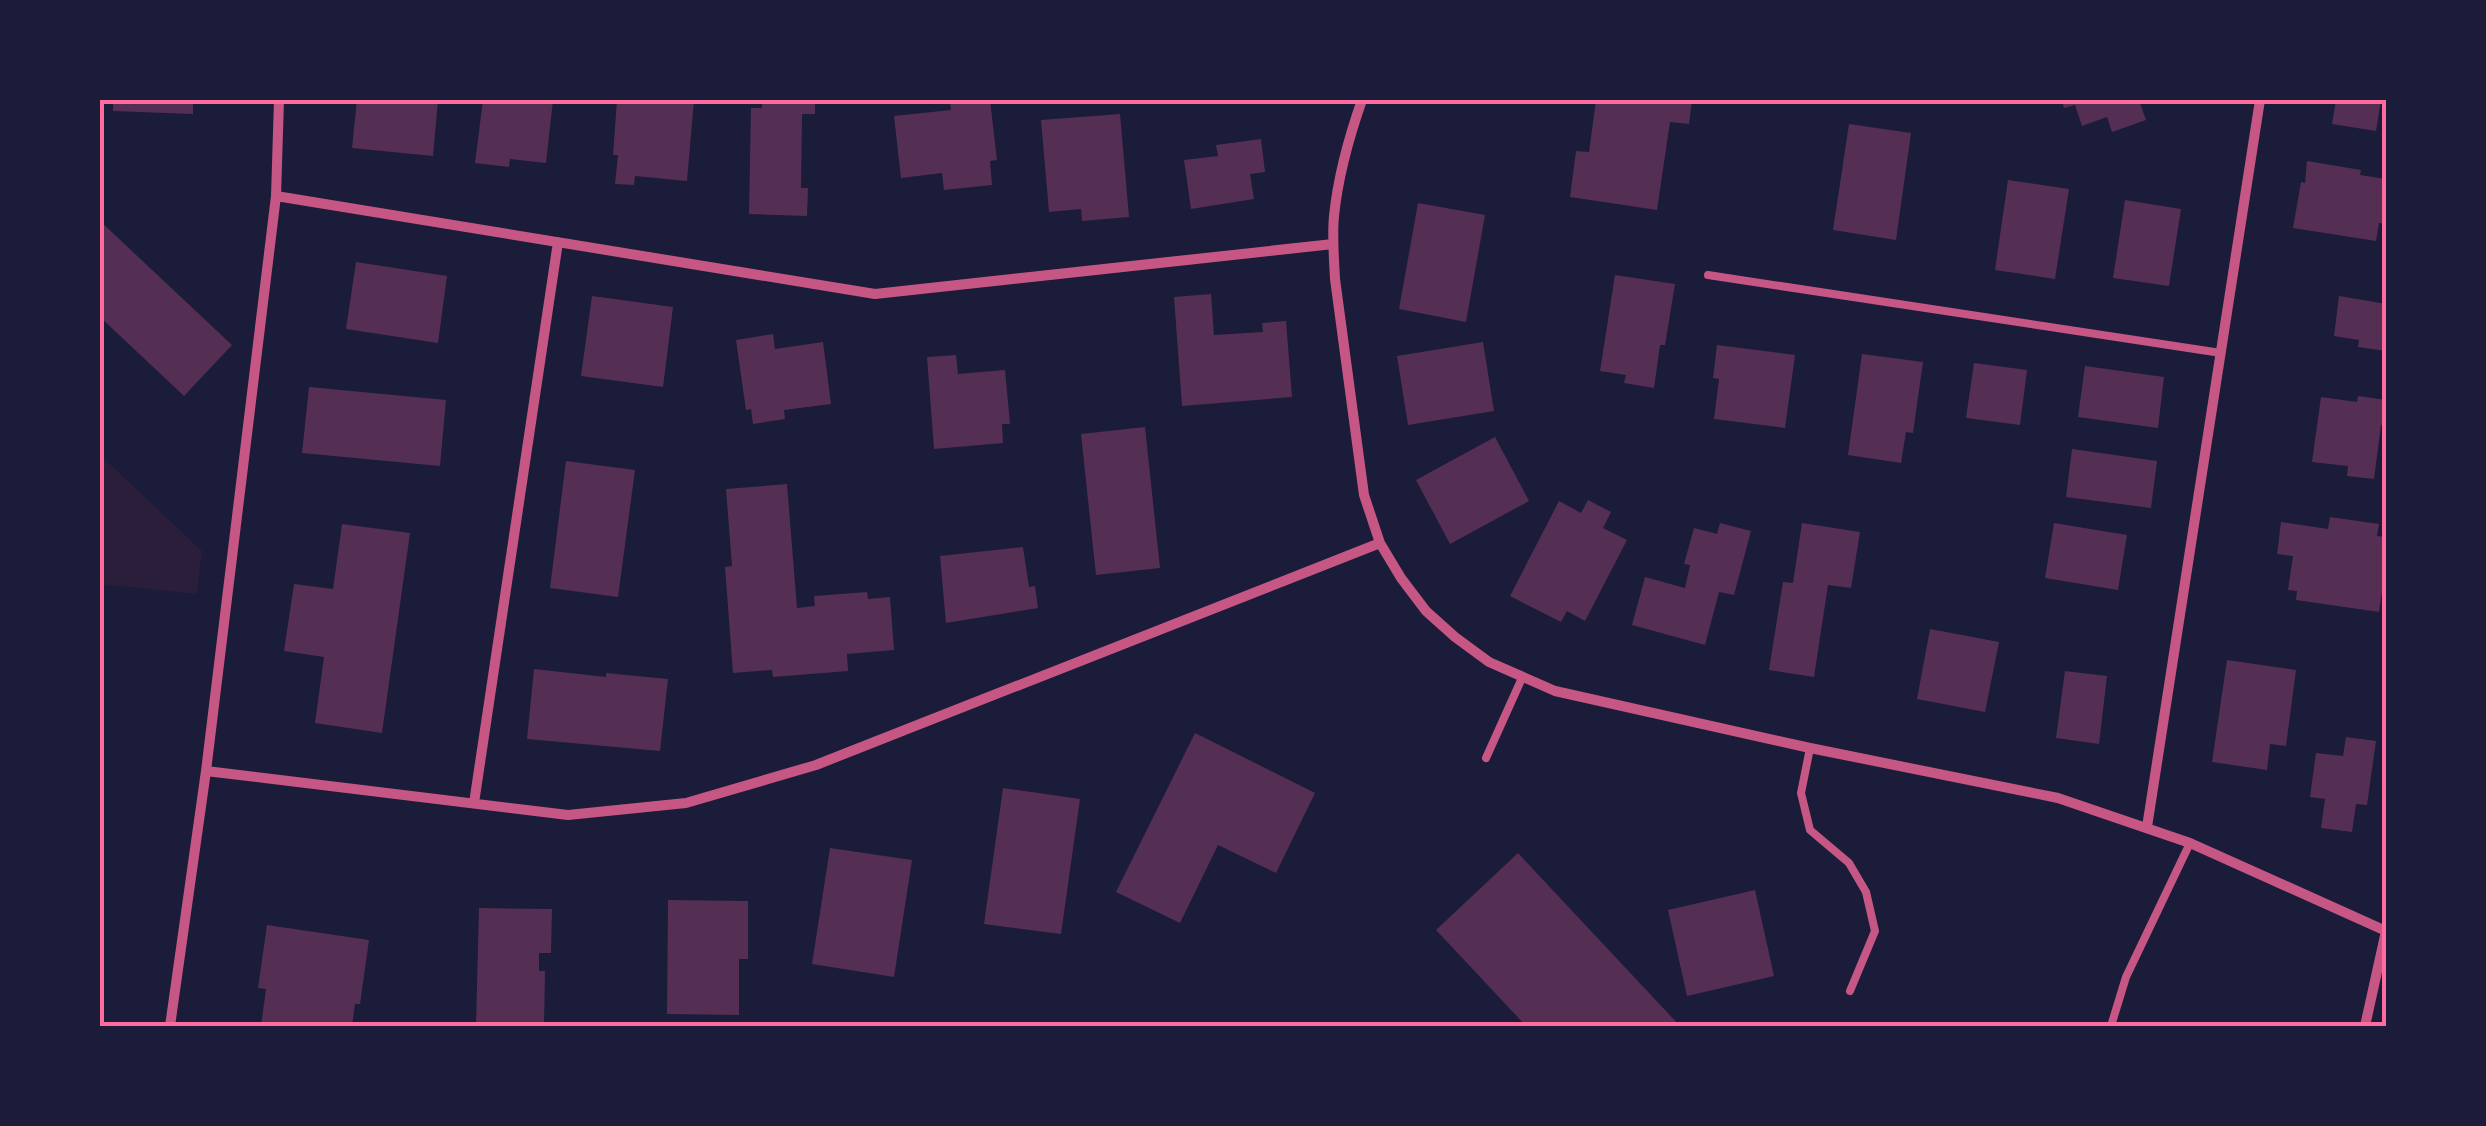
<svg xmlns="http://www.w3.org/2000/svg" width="2486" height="1126" font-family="Raleway,sans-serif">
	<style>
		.green { fill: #2a1e3b }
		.building { fill: #542f53 }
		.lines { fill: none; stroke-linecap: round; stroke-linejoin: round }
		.service { stroke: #c65784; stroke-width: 8 }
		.minor { stroke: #c65784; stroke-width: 10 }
		.neatline { fill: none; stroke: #ff6b9d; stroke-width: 4 }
	</style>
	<rect width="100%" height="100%" fill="#1b1b3a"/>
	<path class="green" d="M100,455L202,551L197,594L100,584Z"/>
	<path class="building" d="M113,100H193V114L113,111Z
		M357,100H438L433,156L352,148Z
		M483,100H553L546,163L510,159L509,167L475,163Z
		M617,100H694L687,181L635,176L634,185L615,184L618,155H613Z
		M762,100H815V114H802L801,188H808L807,216L749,214L751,108H762Z
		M950,100H990L997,160L990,161L992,185L944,190L942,173L901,178L894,116L951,110Z
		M1596,100H1692L1689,124L1670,122L1657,210L1570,197L1576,151L1589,152Z
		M2062,100H2139L2146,120L2112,132L2107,117L2082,126L2075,105L2064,108Z
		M2336,100H2381L2376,131L2332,124Z
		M1120,114L1129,217L1082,221L1081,209L1049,212L1041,120Z
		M1849,124L1911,133L1896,240L1833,230Z
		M1261,139L1265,172L1250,174L1254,199L1191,209L1184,160L1218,156L1216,145Z
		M2307,161L2361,170L2360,175L2386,179V224L2379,223L2376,241L2293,228L2301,182L2305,183Z
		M2008,180L2069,189L2055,279L1995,270Z
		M2125,200L2181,209L2169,286L2113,278Z
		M1418,203L1485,215L1466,322L1399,309Z
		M100,221L232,345L184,396L100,317Z
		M356,262L447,276L438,343L346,329Z
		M1615,275L1675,284L1665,345H1660L1654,388L1624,383L1626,375L1600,371Z
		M1211,294L1214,335L1263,332L1262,323L1286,321L1292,397L1182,406L1174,297Z
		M592,296L673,307L663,387L581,376Z
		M2339,296L2386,304V351L2358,347L2359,340L2334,336Z
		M773,334L775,349L823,342L831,404L784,410L785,419L753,424L751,409L746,410L736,340Z
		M1483,342L1494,411L1408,425L1397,356Z
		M1717,345L1795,355L1785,428L1714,419L1719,379L1713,378Z
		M1862,354L1923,362L1913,433L1906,432L1901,463L1848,455Z
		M956,355L958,374L1005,370L1010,424H1002L1003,443L934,449L927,357Z
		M1974,363L2027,370L2020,425L1966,418Z
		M2085,366L2164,377L2158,428L2078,417Z
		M309,387L446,400L440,466L302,453Z
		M2358,396L2386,400V426L2381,425L2374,479L2347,476L2348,466L2312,462L2321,397L2357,402Z
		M1145,427L1160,568L1096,575L1081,434Z
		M1495,437L1529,501L1450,544L1416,480Z
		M2072,449L2157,461L2151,508L2066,497Z
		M566,461L635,470L618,597L550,588Z
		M787,484L797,608L815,606L814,596L867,592L868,599L890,597L894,650L847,654L848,671L773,677L772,670L733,673L725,567L732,566L726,489Z
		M1588,500L1611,512L1603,528L1627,540L1585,621L1567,611L1561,622L1510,596L1559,501L1581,513Z
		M2330,517L2379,524L2377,536L2386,537V565L2379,612L2296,600L2297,591L2288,590L2293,556L2277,554L2281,522L2328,529Z
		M1720,523L1751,531L1734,595L1719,592L1705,645L1632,625L1645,577L1685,588L1690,565L1684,564L1694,528L1717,534Z
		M1802,523L1860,532L1851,588L1828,585L1814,677L1769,670L1783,582L1793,583Z
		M2054,523L2127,535L2118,590L2045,578Z
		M342,524L410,533L382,733L315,723L324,657L284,651L294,584L333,589Z
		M1023,547L1029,587L1035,586L1038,608L946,623L940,556Z
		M1930,629L1999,642L1985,712L1917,699Z
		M2227,660L2296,670L2286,746L2270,744L2267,770L2212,762Z
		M534,669L606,677V673L668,679L660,751L527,739Z
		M2065,671L2107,676L2099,744L2056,738Z
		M1195,733L1315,793L1276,873L1218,845L1180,923L1116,892Z
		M2346,737L2376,741L2367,805L2356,804L2352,832L2321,828L2325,799L2310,797L2316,753L2343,756Z
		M1003,788L1080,799L1061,934L984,924Z
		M830,848L912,860L894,977L812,964Z
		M1518,853L1680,1026H1526L1436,930Z
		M1755,890L1774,976L1687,996L1668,910Z
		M668,900L748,901V959H739V1015L667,1014Z
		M479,908L552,909L551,953H539V971H545L544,1026H476Z
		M267,925L369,940L360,1004H355L352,1026H261L266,989L258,988Z"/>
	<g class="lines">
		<path class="service" d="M1708,275L2221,353
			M1810,748L1801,793L1810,830L1849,863L1866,892L1875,931L1850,991
			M1486,758L1522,678
			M2111,1026L2126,977L2190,843"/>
		<path class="minor" d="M1362,100C1349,137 1338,176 1334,216C1332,237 1334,258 1335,279L1364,495L1380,543L1401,578L1426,611L1455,637L1489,662L1555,691L1810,748L2058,798L2190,843L2386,931
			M276,196L875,294L1333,244
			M206,771L568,815L686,803L816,765L1380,543
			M474,803L558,242
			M2147,827L2260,100
			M170,1026L206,771L276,196L279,100
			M2365,1026L2386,931"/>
	</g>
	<rect width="2486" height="1126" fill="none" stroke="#1b1b3a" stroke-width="205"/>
	<rect x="102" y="102" width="2282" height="922" class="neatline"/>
</svg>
